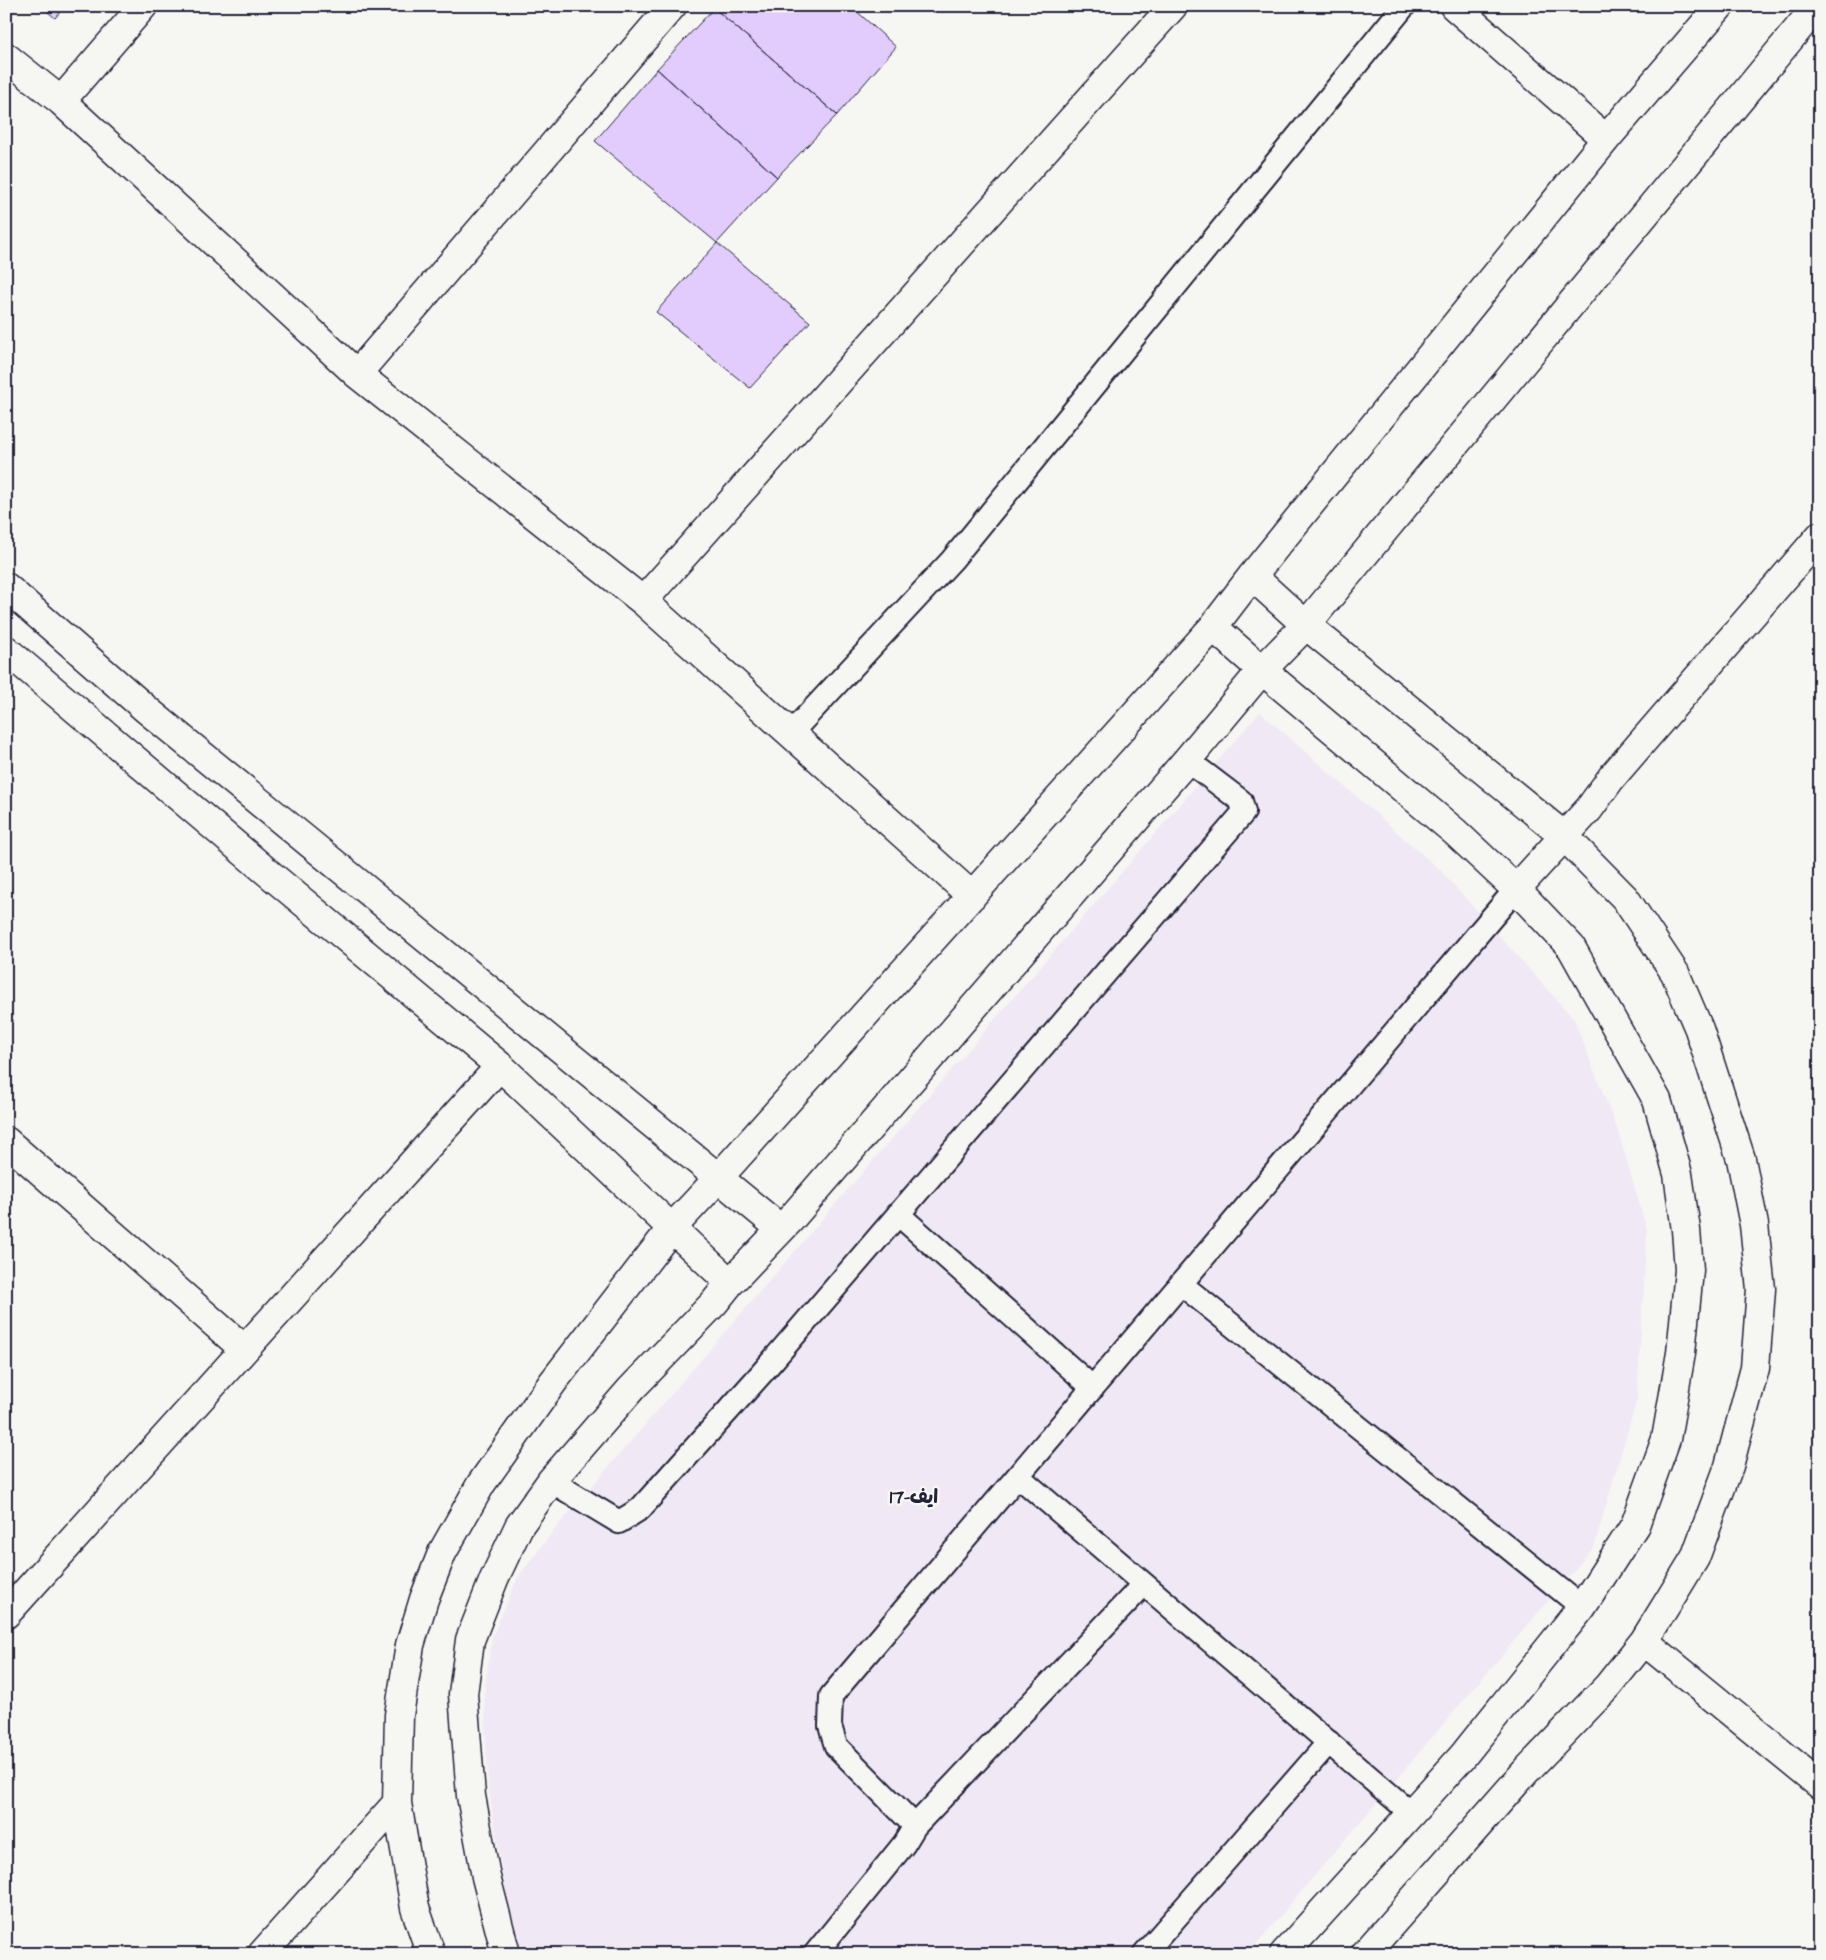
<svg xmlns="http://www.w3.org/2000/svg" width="1826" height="1960" font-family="'Architects Daughter','Playpen Sans Arabic',sans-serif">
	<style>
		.built { fill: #f0e9f5 }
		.building { fill: #e1ccfd; stroke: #22223b }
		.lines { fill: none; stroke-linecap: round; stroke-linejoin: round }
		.lane-casing { stroke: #22223b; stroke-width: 26 }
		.street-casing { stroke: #22223b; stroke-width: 31 }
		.lane { stroke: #f6f6f2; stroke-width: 22 }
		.street { stroke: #f6f6f2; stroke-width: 28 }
		.labels { text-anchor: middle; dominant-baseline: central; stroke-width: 5; stroke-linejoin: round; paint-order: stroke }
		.district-label { font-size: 19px; font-weight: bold; fill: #22223b; stroke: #f6f6f2 }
	</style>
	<rect width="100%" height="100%" fill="#f6f6f2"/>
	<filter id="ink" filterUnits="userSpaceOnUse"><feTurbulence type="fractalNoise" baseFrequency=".02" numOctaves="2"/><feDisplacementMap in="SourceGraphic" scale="10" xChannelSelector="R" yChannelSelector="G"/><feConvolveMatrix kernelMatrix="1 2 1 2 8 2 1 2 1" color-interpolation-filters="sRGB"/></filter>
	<g filter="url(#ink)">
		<path class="built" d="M1260,712L1439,869L1574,1019L1619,1134L1647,1230L1637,1399L1594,1547L1248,1954H520L513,1936L488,1786L484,1693L492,1637L518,1577L555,1529Z"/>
		<path class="building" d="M41,6H65L55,18Z
			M716,6H851L896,47L837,115L714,8Z
			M714,8L837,115L777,177L657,69Z
			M657,69L777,177L717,243L595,141Z
			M717,243L810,322L750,388L656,312Z"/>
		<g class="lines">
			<defs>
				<path id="lane" d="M791,733L952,560L1404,6
					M898,1214L1093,1388
					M1181,1284L1582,1607
					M1018,1476L1411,1813
					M551,1481L619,1522L640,1509L761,1374L1244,812L1241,801L1187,760
					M915,1826L1144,1584
					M815,1954L904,1844L915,1826L836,1746L830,1726L831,1696L1516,889
					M1144,1954L1329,1742"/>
				<path id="street" d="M1454,6L1606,139
					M6,57L61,101L357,374L643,601L972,896
					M61,101L143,6
					M357,374L672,6
					M1252,576L1306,625L1564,836L1625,898L1675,973L1699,1029L1741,1159L1754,1225L1761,1289L1755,1368L1729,1466L1695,1558L1673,1594L1644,1641L1608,1686L1526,1771L1365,1954
					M6,587L147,710L781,1229
					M643,601L1173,6
					M1213,627L1262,670L1455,832L1516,889L1571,947L1657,1100L1678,1174L1686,1230L1689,1270L1681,1353L1666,1439L1635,1525L1582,1607L1462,1757L1284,1954
					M6,650L266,871L500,1066L730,1283
					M1516,889L1589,809L1612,777L1820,536
					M6,1141L244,1349
					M6,1614L500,1066
					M1644,1641L1820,1785
					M262,1954L397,1803
					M431,1954L415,1908L397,1803L399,1715L410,1645L424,1599L442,1553L481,1484L553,1382L671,1229L711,1186L1213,627L1252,576L1606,139L1720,6
					M506,1954L486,1877L471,1796L463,1694L470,1640L494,1579L519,1526L551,1481L631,1389L714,1303L730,1283L790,1220L1187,760L1262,670L1306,625L1817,6"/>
			</defs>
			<use href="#lane" class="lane-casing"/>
			<use href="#street" class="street-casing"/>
			<use href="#lane" class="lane"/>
			<use href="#street" class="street"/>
		</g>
	</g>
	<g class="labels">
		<g class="district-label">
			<text x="914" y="1497">ایف-17</text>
		</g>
	</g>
	<rect width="1826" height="1960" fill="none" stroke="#f6f6f2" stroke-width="25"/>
	<rect x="12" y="12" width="1801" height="1935" fill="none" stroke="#22223b" stroke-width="2" filter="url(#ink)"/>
</svg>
